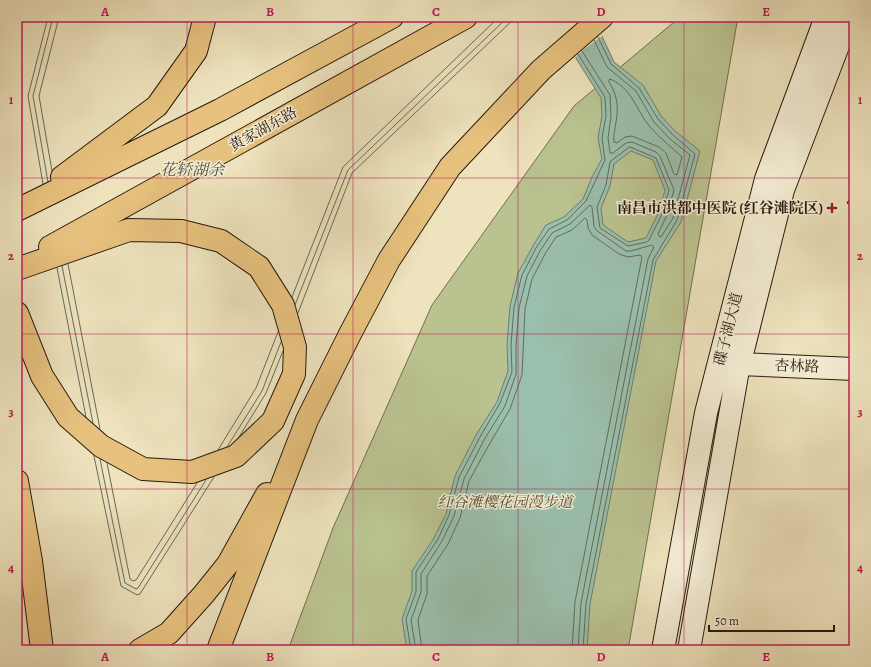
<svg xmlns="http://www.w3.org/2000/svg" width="871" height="667" font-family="Alegreya,'Noto Serif SC',serif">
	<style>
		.green { fill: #bac390; stroke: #706e4f }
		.water { fill: #9abfac; stroke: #6c7d6d; fill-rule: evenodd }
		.pier { fill: #eee3bd }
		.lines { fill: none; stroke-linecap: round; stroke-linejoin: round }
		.shore { stroke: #606c5d; stroke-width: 1 }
		.building { fill: #d79577; stroke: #27190e }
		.secondary-casing { stroke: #27190e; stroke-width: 24 }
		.highway-casing { stroke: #27190e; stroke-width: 24 }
		.secondary { stroke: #f4edd4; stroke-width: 22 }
		.highway { stroke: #e7c27e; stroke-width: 22 }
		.grid { fill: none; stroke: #c2185b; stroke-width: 1; stroke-opacity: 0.55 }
		.poi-dot { fill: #8f2418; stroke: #f4edd4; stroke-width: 1.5 }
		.labels { text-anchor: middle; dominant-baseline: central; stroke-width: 3; stroke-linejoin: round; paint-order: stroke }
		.street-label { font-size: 15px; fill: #27190e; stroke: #f4edd4 }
		.poi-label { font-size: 15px; font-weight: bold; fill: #27190e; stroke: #f4edd4; text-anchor: end }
		.park-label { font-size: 15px; font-style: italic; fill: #534c35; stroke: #f4edd4 }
		.water-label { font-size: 16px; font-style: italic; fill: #4f5345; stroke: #f4edd4 }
		.neatline { fill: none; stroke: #c2185b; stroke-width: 1.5 }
		.grid-label { font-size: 13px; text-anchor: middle; font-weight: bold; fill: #c2185b }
	</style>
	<rect width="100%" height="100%" fill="#eee3bd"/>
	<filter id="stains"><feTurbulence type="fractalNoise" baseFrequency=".005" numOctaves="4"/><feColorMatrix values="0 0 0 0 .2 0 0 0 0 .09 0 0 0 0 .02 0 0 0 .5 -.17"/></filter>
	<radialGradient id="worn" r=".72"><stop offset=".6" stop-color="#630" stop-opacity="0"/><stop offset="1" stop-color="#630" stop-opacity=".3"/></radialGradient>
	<path class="green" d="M680,17H738L628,650H288L333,528L432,305L574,106Z"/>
	<path class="water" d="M550,17H593L614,62L643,85L661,116L676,132L700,151L681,222L656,261L590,604L587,650H407L402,619L412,591V571L434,538L446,514L455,476L476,435L497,402L508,371L507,345L510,306L518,273L533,246L546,225L564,217L583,199L592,177L602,159L598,138L602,116L601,98ZM631,151L653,160L665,190L659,212L646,238L628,242L603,225L601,208L610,186L614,164Z"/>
	<path class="pier" d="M43,17H524L357,177L272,396L140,603L115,590L59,312L21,96Z
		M548,17H595L604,35L584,49L574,59Z"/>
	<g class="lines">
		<path class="shore" d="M582,51L610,95L611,116L608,138L610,153H613L626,143L632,142L656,152L660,156L674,190L667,215L658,234L659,236L661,237L673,218L690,155L670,139L654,122L636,91L607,67L594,40
			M610,79C632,88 636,110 650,127C660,138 671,147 682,157L677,175L674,174L666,153L659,147L632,136L625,137L617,143L614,142C613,136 615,129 616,122C619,106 617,95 609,82Z
			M630,147L656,158L669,190L662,214L649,240L647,242L628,246L600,228L597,207L606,185L610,162Z
			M52,171L39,96L59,17
			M48,182L33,96L53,17
			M43,184L28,96L48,17
			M68,264L100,429
			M62,266L93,423
			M57,268L86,417
			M292,297L343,167L499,17
			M295,305L348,170L508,17
			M298,313L352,173L516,17
			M239,437L266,393L283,351
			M227,447L262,391L281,342
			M218,450L256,388L278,332
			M94,456L121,586L137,595L140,594L214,477
			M100,459L125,583L136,589L138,588L206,480
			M107,463L130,579L133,581L136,580L197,483
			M411,650L406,619L416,592V572L438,539L449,515L459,477L480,437L500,403L512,372L511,345L514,307L522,275L536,248L549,229L567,220L586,201L605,160L602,138L606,116L605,97L578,54
			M416,650L411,620L421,592V574L442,541L454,516L464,479L484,440L505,406L516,374V345L519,308L527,276L540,251L552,233L570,224L590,205L592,207L594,226L596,230L626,251H631L652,245L654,247L648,259L581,603L578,650
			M422,650L418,620L427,594V576L448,544L460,518L469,481L490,443L510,409L522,375L525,309L532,279L545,254L556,237L572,230L585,218L587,220L588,228L592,235L619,254L628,257L640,255L642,257L575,602L572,650
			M583,650L586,604L653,260L677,220L695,154L673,135L658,119L639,88L611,64L598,37"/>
	</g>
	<path class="building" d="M854,192V208L847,203Z"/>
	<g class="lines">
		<defs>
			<path id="secondary" d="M739,364L854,369
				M663,650L706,413L766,179L826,17
				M689,650L739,364L744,346L783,190L849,17"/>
			<path id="highway" d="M62,177L157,106L196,51L205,17
				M17,210L220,110L392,17
				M50,247L466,17
				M17,269L129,230L181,231L221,241L259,267L283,305L295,347L294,374L273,421L236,456L192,472L143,469L101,446L68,417L42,376L17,313
				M17,481L31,561L42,650
				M140,650L169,633L204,594L228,564L267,494
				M218,650L307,420L350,334L389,260L450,167L541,70L602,17"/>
		</defs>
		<use href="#secondary" class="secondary-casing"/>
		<use href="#highway" class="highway-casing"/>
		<use href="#secondary" class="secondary"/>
		<use href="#highway" class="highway"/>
	</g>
	<path class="grid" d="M187,17V650M353,17V650M518,17V650M684,17V650M17,178H854M17,334H854M17,489H854"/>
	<path class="poi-dot" d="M830 202h4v4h4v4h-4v4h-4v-4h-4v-4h4z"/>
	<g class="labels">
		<g class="street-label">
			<text transform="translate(263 129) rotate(-29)">黄家湖东路</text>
			<text transform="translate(728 329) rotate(-76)">碟子湖大道</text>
			<text transform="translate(797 366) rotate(2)">杏林路</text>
		</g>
		<g class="poi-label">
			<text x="823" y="208">南昌市洪都中医院 (红谷滩院区)</text>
		</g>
		<g class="park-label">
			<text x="505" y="502">红谷滩樱花园漫步道</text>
		</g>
		<g class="water-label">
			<text x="192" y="170">花轿湖余</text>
		</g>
	</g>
	<rect width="871" height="667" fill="none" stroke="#eee3bd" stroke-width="44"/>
	<path d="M709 625v6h125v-6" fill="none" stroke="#27190e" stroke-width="2"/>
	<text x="715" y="625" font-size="12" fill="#27190e" stroke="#f4edd4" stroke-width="3" paint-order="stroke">50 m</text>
	<rect x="22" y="22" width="827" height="623" class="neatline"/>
	<g class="grid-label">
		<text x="105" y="16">A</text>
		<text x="270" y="16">B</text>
		<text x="436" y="16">C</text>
		<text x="601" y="16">D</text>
		<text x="766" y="16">E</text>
		<text x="11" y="104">1</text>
		<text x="860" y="104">1</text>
		<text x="11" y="260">2</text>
		<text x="860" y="260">2</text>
		<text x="11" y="416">3</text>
		<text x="860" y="416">3</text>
		<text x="11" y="572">4</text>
		<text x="860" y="572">4</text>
		<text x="105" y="661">A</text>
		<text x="270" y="661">B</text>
		<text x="436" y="661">C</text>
		<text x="601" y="661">D</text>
		<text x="766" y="661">E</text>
	</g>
	<rect width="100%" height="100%" filter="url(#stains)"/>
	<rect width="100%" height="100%" fill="url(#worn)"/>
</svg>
